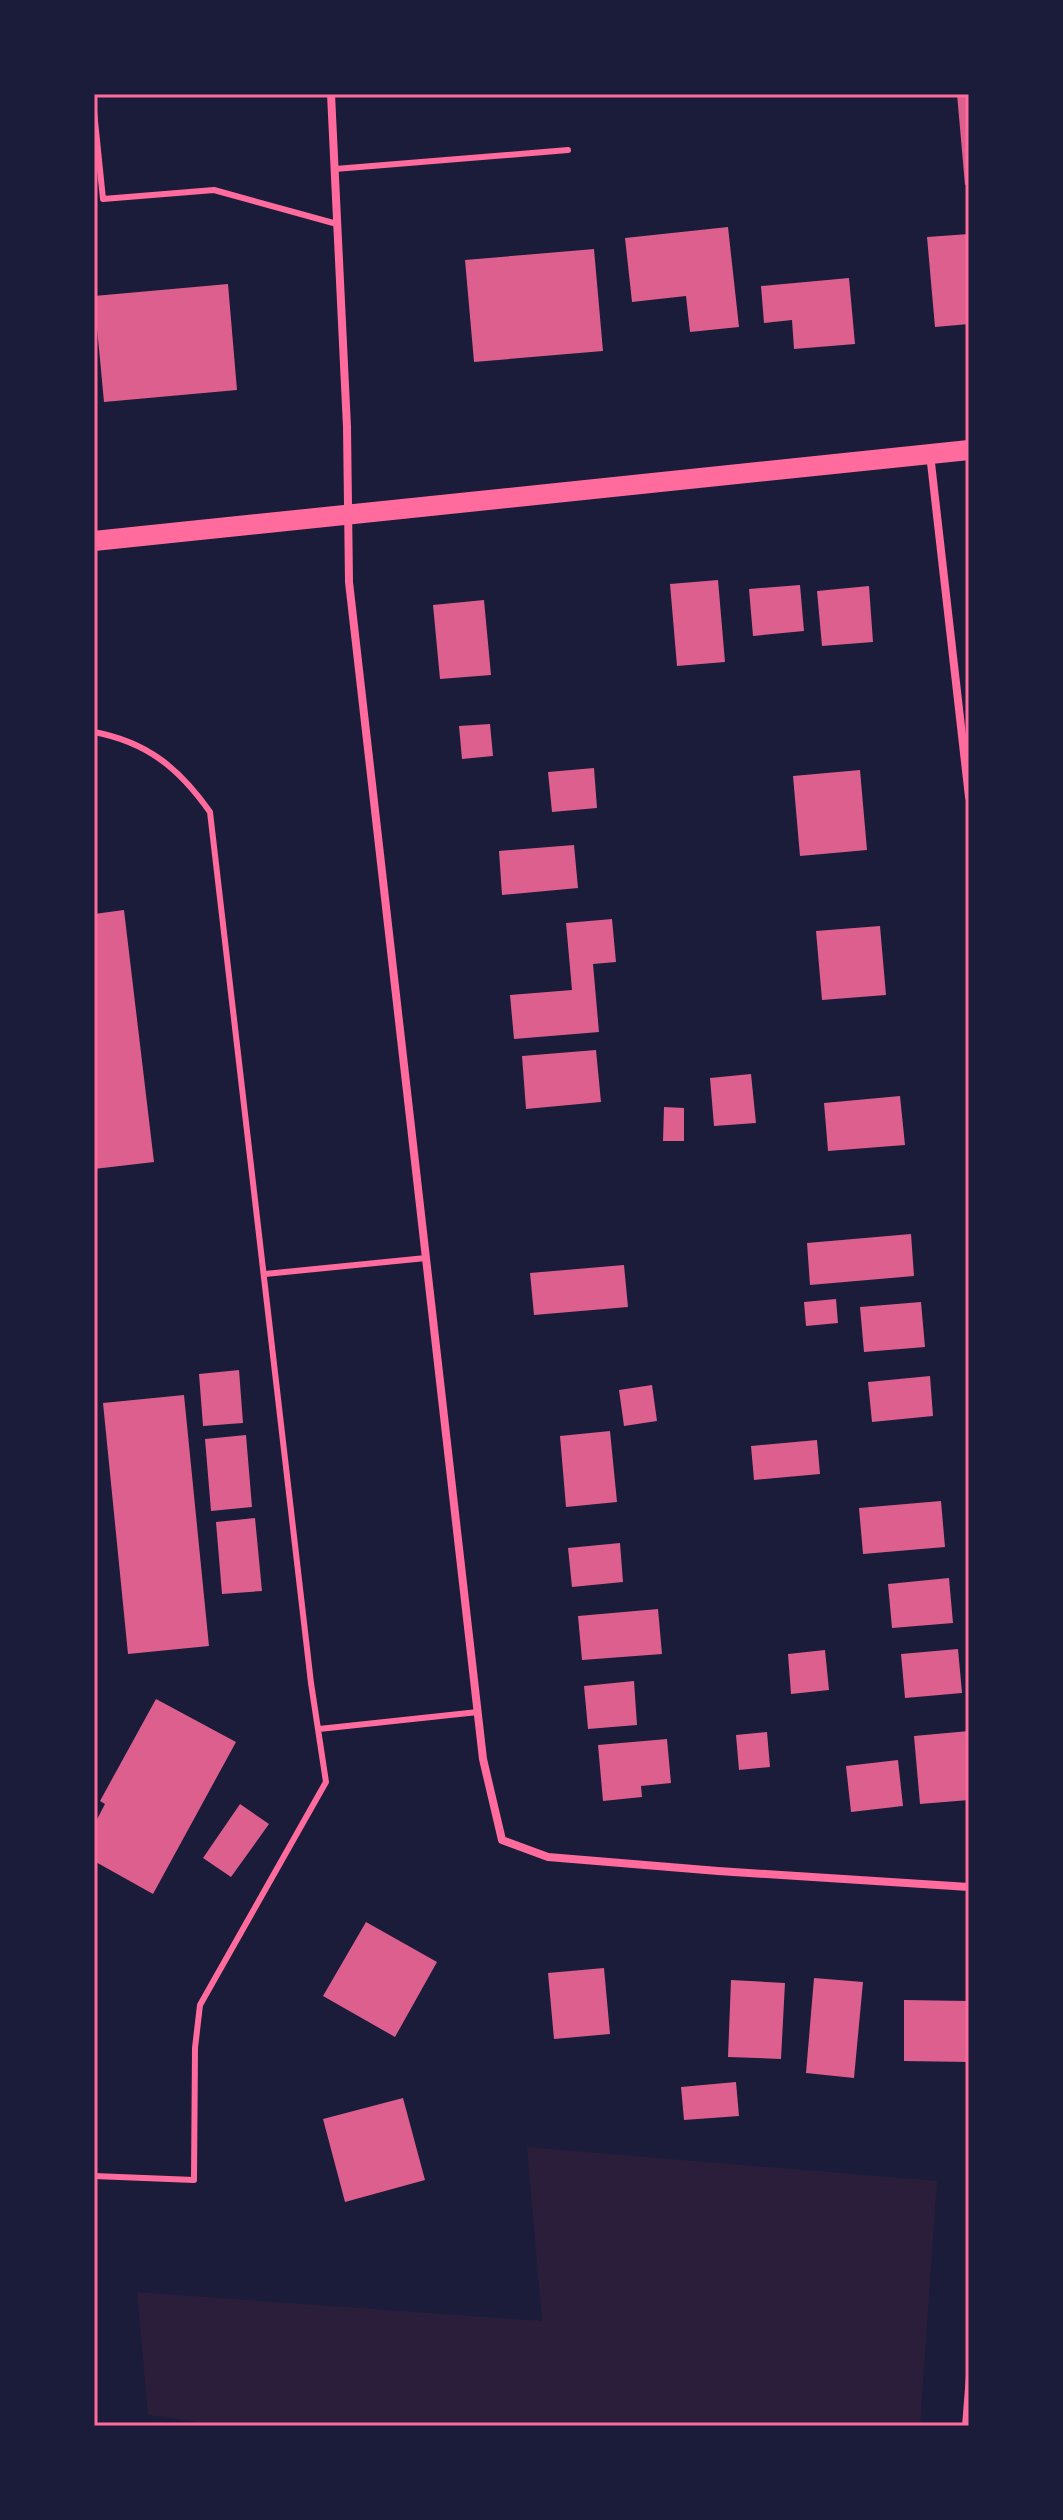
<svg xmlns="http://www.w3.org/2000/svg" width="1063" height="2520" font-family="'Public Sans',sans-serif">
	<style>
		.green { fill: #2a1e3b }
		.building { fill: #dd5f8e }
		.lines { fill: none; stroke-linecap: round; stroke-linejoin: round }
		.service { stroke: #ff6b9d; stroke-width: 6 }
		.minor { stroke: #ff6b9d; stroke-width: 8 }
		.primary { stroke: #ff6b9d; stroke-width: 20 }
		.neatline { fill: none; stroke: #ff6b9d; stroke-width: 3 }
	</style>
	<rect width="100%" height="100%" fill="#1b1b3a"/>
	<path class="green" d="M527,2147L937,2181L920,2426H226L148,2415L137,2292L542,2321Z"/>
	<path class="building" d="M957,94H969V184L965,185Z
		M728,227L739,327L690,332L686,296L632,302L625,238Z
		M969,234V324L935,327L927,237Z
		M594,249L603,351L474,362L465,260Z
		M849,278L855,344L794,349L792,320L764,323L761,286Z
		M228,284L237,390L104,402L94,296Z
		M718,580L725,662L677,666L670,584Z
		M800,585L804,631L753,636L749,589Z
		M869,586L873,642L822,646L817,591Z
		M484,600L491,675L440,679L433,605Z
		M490,724L493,756L462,759L459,726Z
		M594,768L597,808L552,812L548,772Z
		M860,770L867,850L800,856L793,776Z
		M574,845L578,888L502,895L499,851Z
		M124,910L154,1162L94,1169V914Z
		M612,919L616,962L593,964L599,1032L514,1039L510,995L572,990L566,923Z
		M880,926L886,995L822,1000L816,931Z
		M596,1050L601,1102L526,1109L522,1056Z
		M751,1074L756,1123L714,1126L710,1078Z
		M900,1096L905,1145L828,1151L824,1103Z
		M664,1107L684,1108V1141H663Z
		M911,1234L914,1276L810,1285L807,1243Z
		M624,1265L628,1307L534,1315L530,1273Z
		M836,1299L838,1323L806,1326L804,1302Z
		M921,1302L925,1347L864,1352L860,1307Z
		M239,1370L243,1423L203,1426L199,1374Z
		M930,1376L933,1416L872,1422L868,1382Z
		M652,1385L657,1421L624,1426L619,1390Z
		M184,1395L209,1646L128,1654L103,1403Z
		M610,1431L617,1502L566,1507L560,1436Z
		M246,1435L252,1507L211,1511L205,1439Z
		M817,1440L820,1474L754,1480L751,1446Z
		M941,1501L945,1547L863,1554L859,1508Z
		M255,1518L262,1591L222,1594L216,1522Z
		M620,1543L623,1582L572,1587L568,1548Z
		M949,1578L953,1623L892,1628L888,1584Z
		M658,1609L662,1654L582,1660L578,1616Z
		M958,1649L962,1693L905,1698L901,1654Z
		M825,1650L829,1690L791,1694L788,1654Z
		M634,1681L637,1725L588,1729L584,1686Z
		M156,1699L236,1742L153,1894L94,1861V1825L105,1804L100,1801Z
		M969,1731V1800L920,1804L914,1736Z
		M767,1732L770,1767L739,1770L736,1735Z
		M667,1739L671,1783L641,1786L642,1797L603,1801L598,1745Z
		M898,1760L903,1806L851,1812L846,1766Z
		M240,1804L269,1824L231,1877L203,1858Z
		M366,1922L437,1962L395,2037L323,1996Z
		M604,1968L610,2034L554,2039L548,1973Z
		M814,1978L863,1982L854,2078L806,2073Z
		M731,1980L785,1983L781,2059L728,2057Z
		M904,2000L969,2001V2062L904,2061Z
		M736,2082L739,2116L684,2120L681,2087Z
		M403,2098L425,2180L345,2202L323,2119Z"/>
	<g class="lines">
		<path class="service" d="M94,111L103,199L214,190L337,224
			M335,169L568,150
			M94,732C147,742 179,768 210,812L311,1683L326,1782L200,2005L195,2048L194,2180L94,2176
			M265,1274L426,1258
			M319,1729L478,1712
			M965,2426L969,2376"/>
		<path class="minor" d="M331,94L347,427L349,582L483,1759L502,1840L548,1857L718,1871L969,1887
			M930,454L969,797"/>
		<path class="primary" d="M94,541L969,450"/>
	</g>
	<rect width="1063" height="2520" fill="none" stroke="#1b1b3a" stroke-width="192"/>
	<rect x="96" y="96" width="871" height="2328" class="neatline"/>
</svg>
